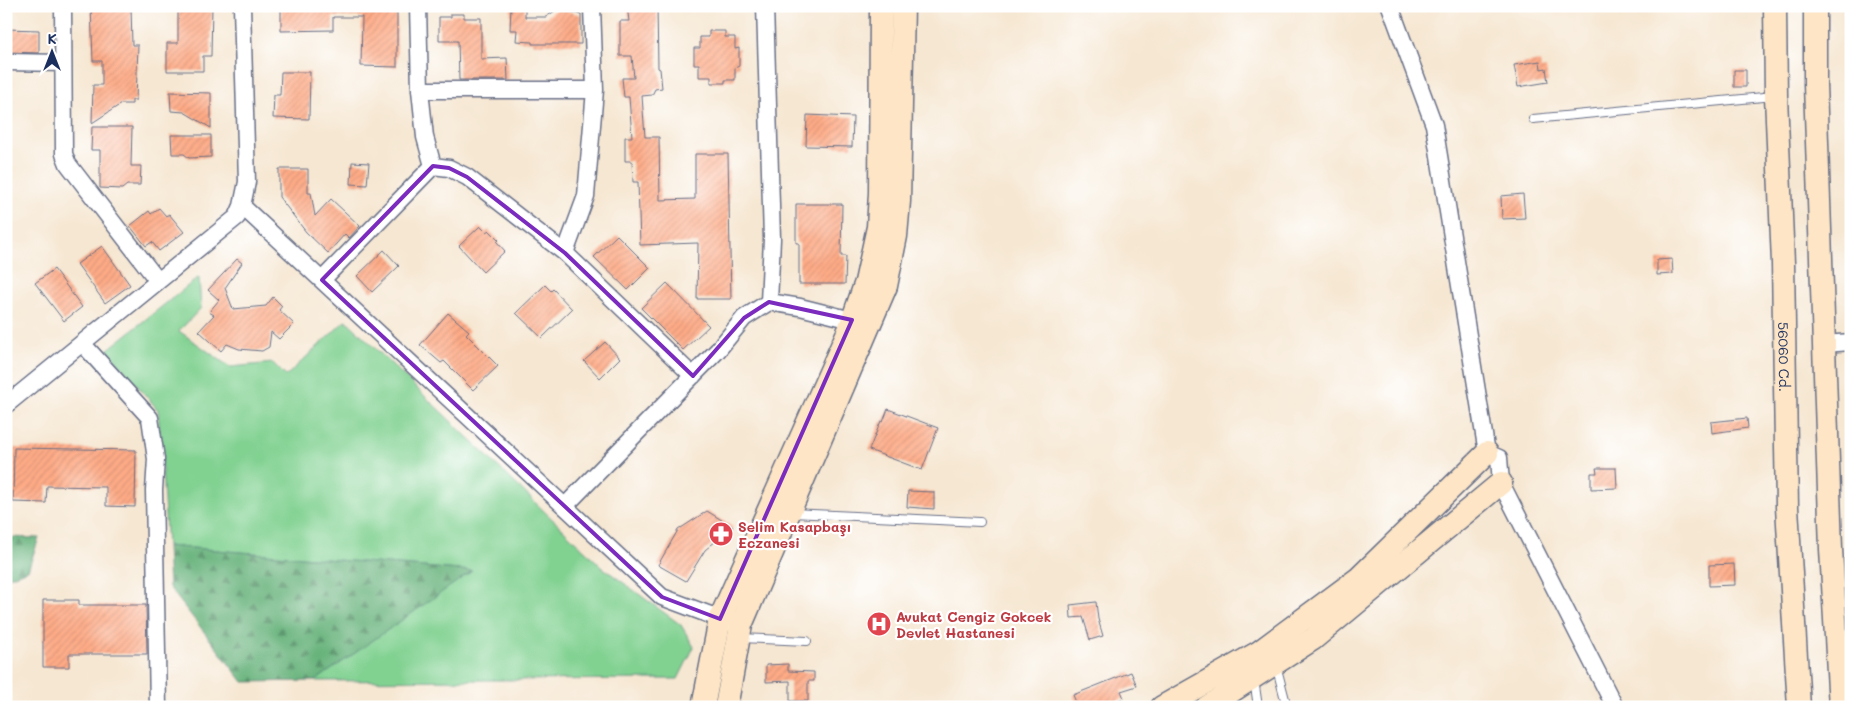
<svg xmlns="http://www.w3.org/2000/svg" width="1857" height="713" font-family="Mali,sans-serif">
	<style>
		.green { fill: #81d191; stroke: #4e8078 }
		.forest { fill: url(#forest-firs); stroke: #42716c }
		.building { fill: url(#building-hatch) }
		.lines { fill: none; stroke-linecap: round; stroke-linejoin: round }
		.lane-casing { stroke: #686f87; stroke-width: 10 }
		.street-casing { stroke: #686f87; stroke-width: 19 }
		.secondary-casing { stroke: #686f87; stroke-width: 25 }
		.lane { stroke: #fff; stroke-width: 8 }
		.street { stroke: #fff; stroke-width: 16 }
		.secondary { stroke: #fde5c5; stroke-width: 22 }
		.marked { fill: none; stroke: #7b2cbf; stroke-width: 4; stroke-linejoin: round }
		.labels { text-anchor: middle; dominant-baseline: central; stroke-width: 4.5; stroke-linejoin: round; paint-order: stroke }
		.street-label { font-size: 14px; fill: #1b2f5e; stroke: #fff }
		.health-label { font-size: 14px; font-weight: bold; fill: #be3a42; stroke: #fff; text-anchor: start }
	</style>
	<defs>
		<pattern id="forest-firs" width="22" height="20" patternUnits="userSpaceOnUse" patternTransform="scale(1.25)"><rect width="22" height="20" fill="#68b37b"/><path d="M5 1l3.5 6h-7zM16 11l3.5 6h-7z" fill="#559268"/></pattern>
		<pattern id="building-hatch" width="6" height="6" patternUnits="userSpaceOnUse" patternTransform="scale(1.25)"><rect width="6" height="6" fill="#feab86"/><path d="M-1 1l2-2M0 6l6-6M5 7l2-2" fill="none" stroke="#d99376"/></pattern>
	</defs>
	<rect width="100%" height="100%" fill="#fff"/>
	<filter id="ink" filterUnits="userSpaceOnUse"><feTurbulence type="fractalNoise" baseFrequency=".02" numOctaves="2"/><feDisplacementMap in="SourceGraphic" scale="10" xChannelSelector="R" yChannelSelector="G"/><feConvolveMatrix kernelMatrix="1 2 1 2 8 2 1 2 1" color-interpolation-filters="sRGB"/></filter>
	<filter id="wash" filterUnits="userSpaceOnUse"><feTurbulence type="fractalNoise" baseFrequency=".0096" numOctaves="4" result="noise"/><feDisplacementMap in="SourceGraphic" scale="20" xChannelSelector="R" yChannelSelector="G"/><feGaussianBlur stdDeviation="1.12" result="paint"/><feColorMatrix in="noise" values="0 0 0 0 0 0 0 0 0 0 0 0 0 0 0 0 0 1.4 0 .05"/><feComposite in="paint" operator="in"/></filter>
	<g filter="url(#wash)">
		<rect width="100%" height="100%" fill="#f6e7d2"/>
		<path class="green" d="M199,277L201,308L179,331L230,367L273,363L286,376L346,320L602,567L681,625L694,647L678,679L315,681L471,571L167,546L158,410L107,350Z"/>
		<path class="forest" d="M6,537L39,538L28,570L6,578Z
			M167,546L472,571L315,681L243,682L169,587Z"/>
		<g id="blocks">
			<path class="building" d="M91,6H131L132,45H138L136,100H132V104H121L92,123L93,85H102V61H93Z
				M178,6H212L211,56H203V71H167V43H178Z
				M281,6H397V67L361,66L362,17H333V30L281,31Z
				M511,6H525V17H546L559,8L581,15V44H532V42L516,41L517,30H510Z
				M627,6H657L658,68L660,69L662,88L655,89L652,95L642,96L645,137H659L660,200L695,199V154H728L731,299H697L698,243L640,245L638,182H633L632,161H625V137H632L629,97H624L622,78H634L632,56H620V21H629Z
				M451,14H464V18H481V59L507,58L508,80H459L458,41H439V17H451Z
				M6,29L39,30V53L6,52Z
				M709,31H725V37H735V49L739,48V66L735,68V80H725V83H711V77H699V64H694V48H700V37H709Z
				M1540,61L1541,69L1546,68L1548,82L1518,87L1514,65Z
				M1734,70H1746V87H1734Z
				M281,72H310L309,119L273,118L274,95H280Z
				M170,92L211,93V128L184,112L171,111Z
				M807,115L853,117L852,147L806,146Z
				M92,127H132L131,166H141L140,185H127L122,189L100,188V150H91Z
				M171,135H211V157L189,158L184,154H172Z
				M352,162L369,163L367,185L351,184Z
				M279,169H308V193H311L315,216L331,199L360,226L349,238L345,234L328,253L306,232L279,197Z
				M1523,194L1525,218L1502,219L1501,196Z
				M796,204H842L841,256H846L845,284H799V243H796Z
				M159,208L166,216L169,214L184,232L159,251L152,242L146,246L130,226L149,211L151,214Z
				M480,226L486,232L489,230L499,240L497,242L505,251L483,272L459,246Z
				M617,235L650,268L628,290L594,257Z
				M102,246L130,285L105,303L77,264Z
				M384,250L399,266L372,292L357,276Z
				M237,259L242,263L225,288L233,309L266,306L273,297L282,306L279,310L294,324L279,339L271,332L269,347L262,351L239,349L227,344L221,351L199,331L214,315L209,312L219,300L208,290Z
				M1672,259L1673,274L1657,275V260Z
				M54,269L82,307L64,321L35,283Z
				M667,283L709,326L683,350L641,308Z
				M545,285L551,291L553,289L572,309L542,338L516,313Z
				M448,313L469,331L466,334L498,366L473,390L444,361L441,363L420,345Z
				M605,342L620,358L600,378L584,361Z
				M888,409L938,428L922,470L869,450L881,421L883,422Z
				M1747,418L1748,428L1712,433L1711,422Z
				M14,448L136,450L135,507L106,506V487L47,486L46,503L13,502Z
				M1596,468H1616L1617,488L1591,489V473H1597Z
				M908,491L934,492V509L907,507Z
				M707,511L733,527L705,550L686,581L658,565L678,530Z
				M1734,564L1735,585L1709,586V565Z
				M43,600H79V605H146L147,654H69V667H43Z
				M1096,602L1098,619L1103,636L1090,640L1083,617L1071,618L1070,605Z
				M788,664V671L814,672V681H808V701H790V681L766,682V665Z
				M1131,672L1137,686L1121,691L1124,698L1102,707H1078L1073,695Z"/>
		</g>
	</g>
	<g filter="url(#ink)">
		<use href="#blocks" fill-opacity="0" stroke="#686f87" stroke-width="1"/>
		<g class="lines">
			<defs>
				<path id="lane" d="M1533,119L1774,96
					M792,513L980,522
					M740,638L807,641
					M1276,665L1287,707
					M1254,679L1258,707"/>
				<path id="street" d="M63,6L64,154L68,164L158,281
					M418,6L420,90L425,137L433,166
					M765,6L772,239L769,302
					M1390,6L1434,125L1487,453L1499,458L1501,483L1615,707
					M6,62L63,63
					M420,90H595
					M242,206L662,597L729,622
					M565,253L586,196L595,90L592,6
					M322,280L433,166L449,168L467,177L565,253L693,376
					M82,343L150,418L156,459L154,490L158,707
					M1824,344L1851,342
					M6,405L237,217L242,206L247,182L242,6
					M565,506L718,350L744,318L769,302L800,307L852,320"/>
				<g id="secondary">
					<path id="s1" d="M1775,6L1776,96L1783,263L1787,507L1799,707"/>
					<path d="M1815,6V84L1831,549L1840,707"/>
					<path d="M703,707L720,619L849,330L866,282L878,227L880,193L881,6"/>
					<path d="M726,707L741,625L886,286L896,236L899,201L903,6"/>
					<path d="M1162,707L1259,652L1359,578L1487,453"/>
					<path d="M1207,707L1313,639L1501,483"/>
				</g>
			</defs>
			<use href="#lane" class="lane-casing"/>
			<use href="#street" class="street-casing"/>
			<use href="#secondary" class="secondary-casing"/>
			<use href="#lane" class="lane"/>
			<use href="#street" class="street"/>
			<use href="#secondary" class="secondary"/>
		</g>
	</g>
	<path class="marked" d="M433,166L449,168L467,177L565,253L693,376L744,318L769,302L852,320L720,619L662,597L322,280Z"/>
	<defs>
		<symbol id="pharmacy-disc" viewBox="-11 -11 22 22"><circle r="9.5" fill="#e0444e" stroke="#fff"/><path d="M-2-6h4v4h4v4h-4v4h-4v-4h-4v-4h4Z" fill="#fff"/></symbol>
		<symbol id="hospital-disc" viewBox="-11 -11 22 22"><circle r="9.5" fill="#e0444e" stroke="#fff"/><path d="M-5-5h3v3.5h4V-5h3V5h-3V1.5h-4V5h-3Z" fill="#fff"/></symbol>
	</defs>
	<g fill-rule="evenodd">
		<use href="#pharmacy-disc" x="707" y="520" width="28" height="28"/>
		<use href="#hospital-disc" x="865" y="610" width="28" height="28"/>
	</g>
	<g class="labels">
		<g class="street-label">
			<text stroke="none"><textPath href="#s1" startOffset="351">56060 Cd.</textPath></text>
		</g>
		<g class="health-label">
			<text x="738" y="526">Selim Kasapbaşı<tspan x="738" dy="16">Eczanesi</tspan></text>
			<text x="896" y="616">Avukat Cengiz Gokcek<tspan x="896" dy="16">Devlet Hastanesi</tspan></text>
		</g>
	</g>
	<rect width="1857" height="713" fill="none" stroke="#fff" stroke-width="25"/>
	<g transform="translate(52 52)" stroke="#ffffff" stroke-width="4" paint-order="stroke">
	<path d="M0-4L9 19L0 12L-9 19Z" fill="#1b2f5e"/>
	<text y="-8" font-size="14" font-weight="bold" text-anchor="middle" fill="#1b2f5e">K</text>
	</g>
</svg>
